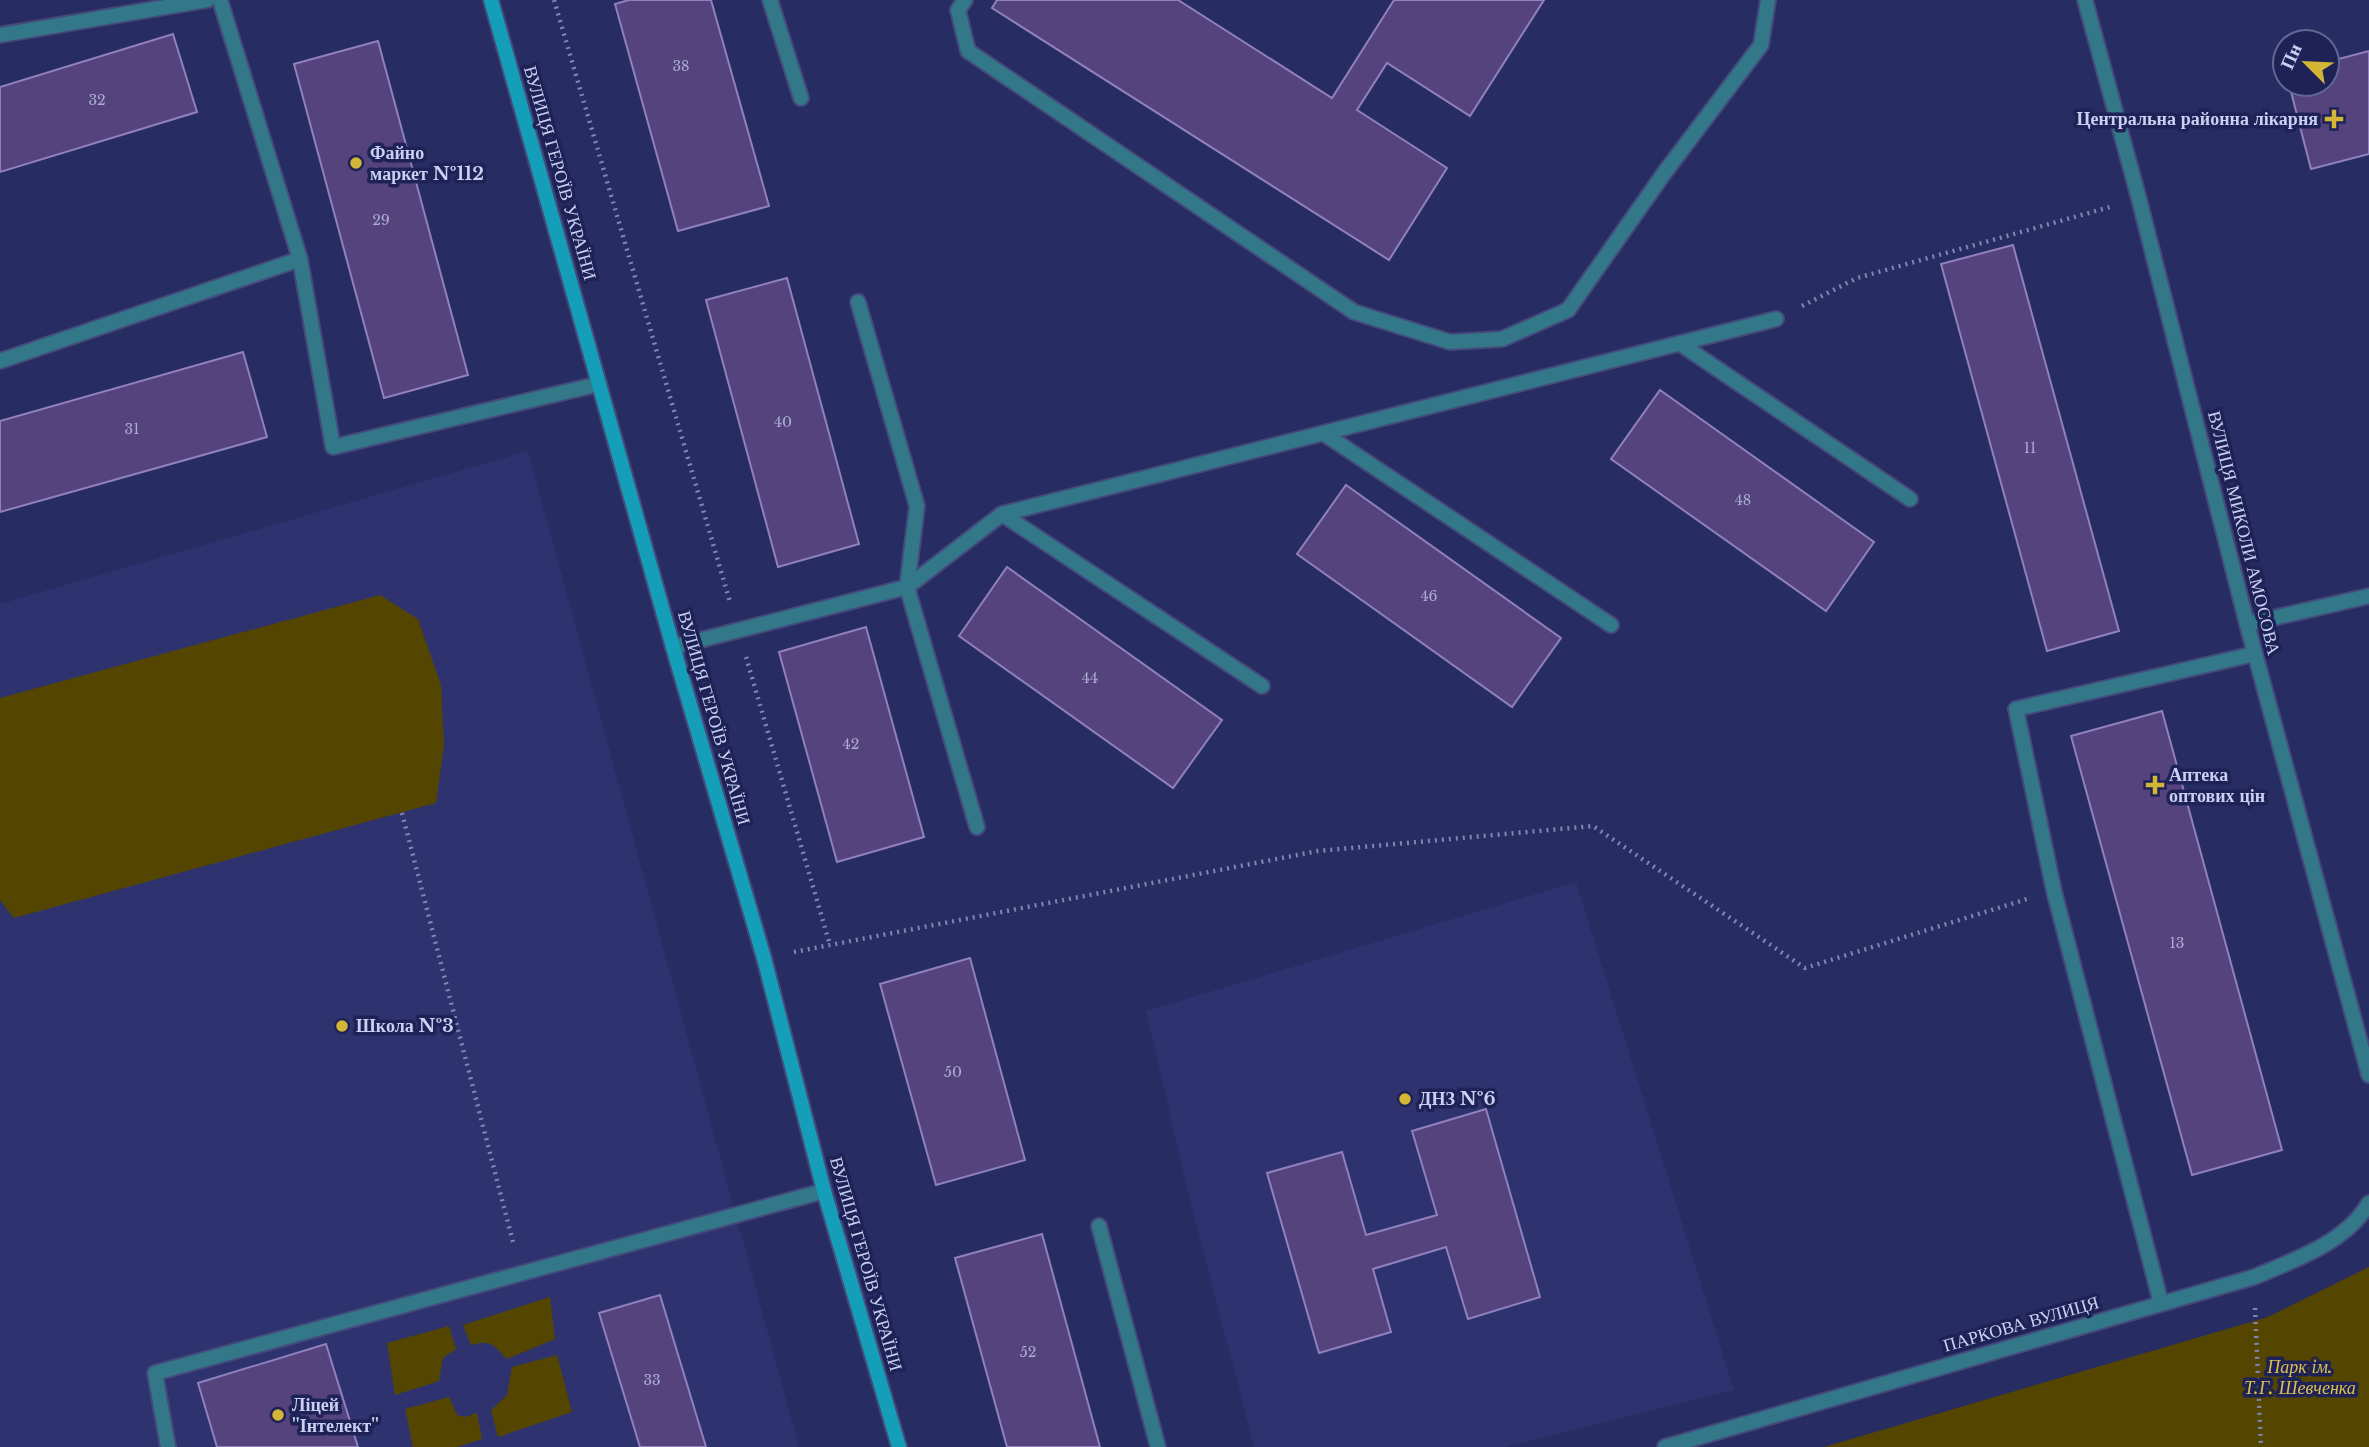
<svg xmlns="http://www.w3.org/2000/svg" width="2369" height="1447" font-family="'Libre Baskerville',serif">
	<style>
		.built { fill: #2e3370 }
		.green { fill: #544600 }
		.building { fill: #54437c; stroke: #9080bf; stroke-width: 2 }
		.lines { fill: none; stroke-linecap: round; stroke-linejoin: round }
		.lane-casing { stroke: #444a7c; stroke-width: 18 }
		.street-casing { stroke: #444a7c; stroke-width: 18 }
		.secondary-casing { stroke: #444a7c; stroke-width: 18 }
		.path { stroke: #7f86b0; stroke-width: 4.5; stroke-dasharray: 2 5; stroke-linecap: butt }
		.lane { stroke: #327888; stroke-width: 14 }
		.street { stroke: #327888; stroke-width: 14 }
		.secondary { stroke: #149eb8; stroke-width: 14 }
		.poi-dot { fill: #d3b635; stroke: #1e2257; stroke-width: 2.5 }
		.labels { text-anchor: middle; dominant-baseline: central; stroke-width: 7; stroke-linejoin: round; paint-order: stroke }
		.number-label { font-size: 14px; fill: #acadd4 }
		.poi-label { font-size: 18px; font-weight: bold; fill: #c9d0f1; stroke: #1e2257; text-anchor: start }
		.street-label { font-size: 18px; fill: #c9d0f1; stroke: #1e2257 }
		.park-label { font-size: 18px; font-style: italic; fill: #dbc050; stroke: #1e2257 }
	</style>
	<rect width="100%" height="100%" fill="#272c62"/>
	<path class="built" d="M528,451L799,1447H0V604Z
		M1576,882L1734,1390L1506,1447H1254L1187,1188L1146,1011Z"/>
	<path class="green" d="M380,595L418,619L441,685L444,745L436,803L14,918L0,900V698Z
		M2369,1267V1447H1824L2268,1317Z
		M550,1297L555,1339L507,1359C493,1345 492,1340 471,1345L463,1325Z
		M449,1326L456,1349L443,1358L439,1381L395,1395L387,1343Z
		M557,1355L572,1412L498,1437L491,1410L507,1395L512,1367Z
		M449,1397L457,1415L465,1417L477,1413L482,1439L457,1447H413L405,1409Z"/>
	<path class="building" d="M629,0H711L769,206L678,231L615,4Z
		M997,0H1178L1332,98L1394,0H1544L1470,116L1387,63L1357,110L1447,168L1389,260L992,8Z
		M173,34L197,112L0,172V87Z
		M378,41L468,375L384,398L294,64Z
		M2369,51V154L2311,169L2289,84H2327V62Z
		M2013,245L2119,631L2047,651L1941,264Z
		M787,278L859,544L778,567L706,300Z
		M243,352L267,437L0,512V421Z
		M1660,390L1874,542L1826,611L1611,459Z
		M1346,485L1561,638L1512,707L1297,554Z
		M1007,567L1222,720L1173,788L959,636Z
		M866,627L924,837L837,862L779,652Z
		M2162,711L2282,1150L2192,1175L2071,736Z
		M970,958L1025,1160L936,1185L880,984Z
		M1486,1109L1540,1297L1468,1319L1446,1247L1373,1269L1391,1332L1319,1353L1267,1173L1342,1152L1366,1235L1437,1215L1412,1131Z
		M1042,1234L1100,1447H1007L955,1258Z
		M660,1295L706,1447H640L599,1313Z
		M326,1344L358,1447H217L198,1383Z"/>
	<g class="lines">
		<defs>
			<path id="lane" d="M220,0L300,259
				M770,0L801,98
				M965,0L958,10L968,51L1354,312L1450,342L1502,339L1568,310L1665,172L1761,45L1768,0
				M0,35L207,0
				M858,302L917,506L907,587L977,827
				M1679,343L1910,499
				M0,361L300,259L333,447L599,384
				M1323,433L1611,625
				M1002,514L1262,686
				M2247,624L2369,596
				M673,647L907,587L1002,514L1776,319
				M1099,1226L1158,1447
				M2161,1303L2054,891L2016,709L2254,654
				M168,1447L155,1373L824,1191"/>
			<path id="street" d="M2085,0L2139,199L2247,624L2369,1075
				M1665,1447L2254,1277C2294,1260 2346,1243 2369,1203"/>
			<path id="secondary" d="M491,0L673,647L764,958L824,1191L899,1447"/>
		</defs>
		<use href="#lane" class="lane-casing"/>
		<use href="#street" class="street-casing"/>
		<use href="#secondary" class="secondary-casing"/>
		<path class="path" d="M554,0L730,602
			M1802,306L1857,278L2110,207
			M746,657L830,945
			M402,813L514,1246
			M794,952L1318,851L1593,826L1805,968L2027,899
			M2255,1308L2261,1447"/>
		<use href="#lane" class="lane"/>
		<use href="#street" class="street"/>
		<use href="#secondary" class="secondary"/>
	</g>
	<g class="poi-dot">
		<path d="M2330.5 108.5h7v7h7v7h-7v7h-7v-7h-7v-7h7z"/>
		<circle cx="356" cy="163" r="7"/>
		<path d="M2151.5 774.5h7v7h7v7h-7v7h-7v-7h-7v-7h7z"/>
		<circle cx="342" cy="1026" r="7"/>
		<circle cx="1405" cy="1099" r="7"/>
		<circle cx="278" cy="1415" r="7"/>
	</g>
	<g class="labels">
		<g class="number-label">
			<text x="681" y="66">38</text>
			<text x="97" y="100">32</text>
			<text x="381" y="220">29</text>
			<text x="783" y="422">40</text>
			<text x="132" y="429">31</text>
			<text x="2030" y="448">11</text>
			<text x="1743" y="500">48</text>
			<text x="1429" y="596">46</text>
			<text x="1090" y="678">44</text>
			<text x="851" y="744">42</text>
			<text x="2177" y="943">13</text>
			<text x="953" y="1072">50</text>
			<text x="1028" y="1352">52</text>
			<text x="652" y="1380">33</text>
		</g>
		<g class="poi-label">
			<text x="2318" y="119" text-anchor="end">Центральна районна лікарня</text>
			<text x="370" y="153">Файно<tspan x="370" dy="21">маркет №112</tspan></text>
			<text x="2169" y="775">Аптека<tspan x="2169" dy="21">оптових цін</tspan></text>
			<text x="356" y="1026">Школа №3</text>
			<text x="1419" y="1099">ДНЗ №6</text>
			<text x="292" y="1405">Ліцей<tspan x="292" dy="21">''Інтелект''</tspan></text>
		</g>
		<g class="street-label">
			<text transform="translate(560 173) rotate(74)">ВУЛИЦЯ ГЕРОЇВ УКРАЇНИ</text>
			<text transform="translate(2244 533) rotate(76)">ВУЛИЦЯ МИКОЛИ АМОСОВА</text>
			<text transform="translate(714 718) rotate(74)">ВУЛИЦЯ ГЕРОЇВ УКРАЇНИ</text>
			<text transform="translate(866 1264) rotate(74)">ВУЛИЦЯ ГЕРОЇВ УКРАЇНИ</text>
			<text transform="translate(2021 1324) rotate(-16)">ПАРКОВА ВУЛИЦЯ</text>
		</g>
		<g class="park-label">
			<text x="2300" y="1367">Парк ім.<tspan x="2300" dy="21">Т.Г. Шевченка</tspan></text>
		</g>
	</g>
	<g transform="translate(2306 63) rotate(294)"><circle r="33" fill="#1e2257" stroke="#626895" stroke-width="2"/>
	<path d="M0-5L12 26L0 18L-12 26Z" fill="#d3b635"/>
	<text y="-10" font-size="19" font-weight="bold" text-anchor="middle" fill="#c9d0f1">Пн</text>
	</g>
</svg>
